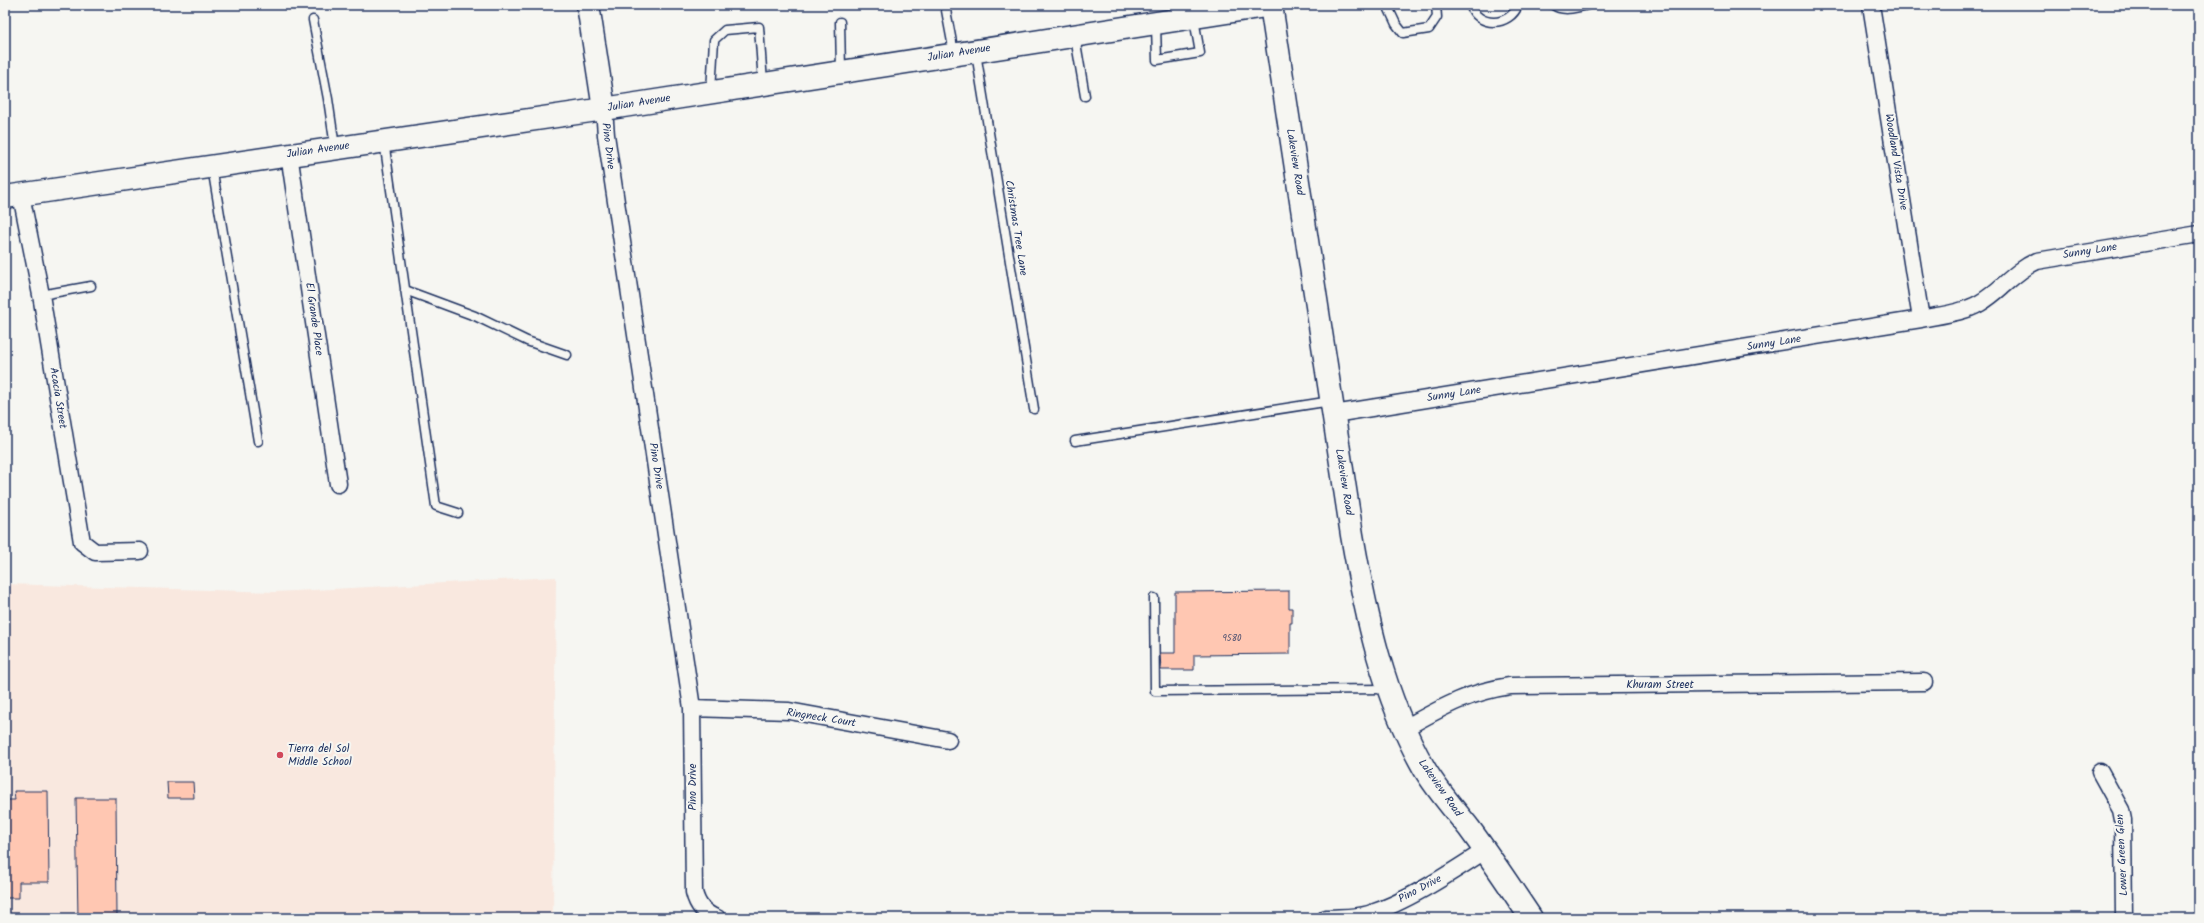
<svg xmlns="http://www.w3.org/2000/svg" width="2204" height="923" font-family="Kalam,sans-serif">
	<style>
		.built { fill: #f9e8df }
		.building { fill: #ffc7b2; stroke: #1b2f5e }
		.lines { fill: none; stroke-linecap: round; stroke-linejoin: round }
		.lane-casing { stroke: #1b2f5e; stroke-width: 11 }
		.street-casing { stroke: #1b2f5e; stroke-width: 19 }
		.secondary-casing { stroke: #1b2f5e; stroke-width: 25 }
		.lane { stroke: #f6f6f2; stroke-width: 8 }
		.street { stroke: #f6f6f2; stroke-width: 16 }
		.secondary { stroke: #f6f6f2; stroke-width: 22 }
		.poi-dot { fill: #d1495b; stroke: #f6f6f2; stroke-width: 1.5 }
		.labels { text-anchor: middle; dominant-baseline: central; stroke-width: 4; stroke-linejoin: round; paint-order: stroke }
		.number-label { font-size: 9px; fill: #545573 }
		.street-label { font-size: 11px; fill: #1b2f5e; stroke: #f6f6f2 }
		.poi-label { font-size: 11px; fill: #1b2f5e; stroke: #f6f6f2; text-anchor: start }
	</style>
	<rect width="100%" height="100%" fill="#f6f6f2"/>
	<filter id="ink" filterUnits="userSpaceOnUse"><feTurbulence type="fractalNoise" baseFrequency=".025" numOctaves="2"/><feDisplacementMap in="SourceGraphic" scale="8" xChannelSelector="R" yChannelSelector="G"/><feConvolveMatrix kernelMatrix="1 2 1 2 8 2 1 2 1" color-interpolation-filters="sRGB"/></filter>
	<g filter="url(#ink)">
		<path class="built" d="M556,577L553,918H5V584L275,592Z"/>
		<path class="building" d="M1289,591V608H1292V623H1290V654L1194,655V670H1161L1160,653H1175V592Z
			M167,782H193L194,798H168Z
			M14,791H48L49,882H19V898H5V800H15Z
			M76,798H116L117,918H78Z"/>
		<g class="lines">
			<defs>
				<path id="lane" d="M945,5L954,53
					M1387,5L1396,24L1403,33L1429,29L1437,17L1436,5
					M1470,5C1478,28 1510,27 1518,5
					M1553,5C1563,12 1576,8 1588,5
					M313,20L328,99L335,147
					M840,22L841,70
					M1156,25L1157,60L1200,53L1194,19
					M1075,37L1085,96
					M976,53L1034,409
					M711,91L714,40L725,30L759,27L763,83
					M384,141L436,506L458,513
					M212,167L258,441
					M405,290L475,316L527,341L567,355
					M41,295L91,286
					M1075,441L1331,401
					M1154,598L1155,691L1388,689"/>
				<path id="street" d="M1871,5L1921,319
					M604,109L606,135L692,708L694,892C697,905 704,914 717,918
					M289,154L338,484
					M21,195L41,295L82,542L95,552L140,551
					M1334,414L1921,319C1940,315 1963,313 1980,303C2001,291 2014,271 2037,261L2199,234
					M692,708L789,711L948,740
					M1405,728C1441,708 1468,692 1510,686L1924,682
					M2100,772L2121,810L2123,820L2124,918
					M1326,918C1340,917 1356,918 1369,914C1407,902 1452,872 1486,850"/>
				<path id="secondary" d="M588,5L604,109
					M1271,5L1352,535C1366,616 1383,696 1424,768C1436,789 1454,809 1469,828C1491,858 1511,888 1531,918
					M5,197L604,109L1272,5"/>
			</defs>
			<use href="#lane" class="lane-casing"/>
			<use href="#street" class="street-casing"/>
			<use href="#secondary" class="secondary-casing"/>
			<use href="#lane" class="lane"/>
			<use href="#street" class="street"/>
			<use href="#secondary" class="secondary"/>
		</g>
	</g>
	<circle class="poi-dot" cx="280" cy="755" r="4"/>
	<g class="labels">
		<g class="number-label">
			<text x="1232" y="638">9580</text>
		</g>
		<g class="street-label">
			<text transform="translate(959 53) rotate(-9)">Julian Avenue</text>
			<text transform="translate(639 103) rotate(-9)">Julian Avenue</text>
			<text transform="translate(608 146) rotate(83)">Pino Drive</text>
			<text transform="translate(318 150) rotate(-8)">Julian Avenue</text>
			<text transform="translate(1295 162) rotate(81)">Lakeview Road</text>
			<text transform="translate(1896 162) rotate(81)">Woodland Vista Drive</text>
			<text transform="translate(1016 228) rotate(81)">Christmas Tree Lane</text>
			<text transform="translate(2090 251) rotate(-9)">Sunny Lane</text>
			<text transform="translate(314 319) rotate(82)">El Grande Place</text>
			<text transform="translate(1774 343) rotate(-9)">Sunny Lane</text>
			<text transform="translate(1454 394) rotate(-9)">Sunny Lane</text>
			<text transform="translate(58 398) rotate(81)">Acacia Street</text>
			<text transform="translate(656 466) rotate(81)">Pino Drive</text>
			<text transform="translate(1344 482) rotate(81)">Lakeview Road</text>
			<text x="1660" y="685">Khuram Street</text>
			<text transform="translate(821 718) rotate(9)">Ringneck Court</text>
			<text transform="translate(693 787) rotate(-90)">Pino Drive</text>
			<text transform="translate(1440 788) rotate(55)">Lakeview Road</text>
			<text transform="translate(2122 855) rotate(-93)">Lower Green Glen</text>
			<text transform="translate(1420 889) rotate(-28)">Pino Drive</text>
		</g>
		<g class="poi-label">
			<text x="288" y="749">Tierra del Sol<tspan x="288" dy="13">Middle School</tspan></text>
		</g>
	</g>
	<rect width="2204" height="923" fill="none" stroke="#f6f6f2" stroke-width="20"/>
	<rect x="10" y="10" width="2184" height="903" fill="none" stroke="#1b2f5e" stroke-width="1.5" filter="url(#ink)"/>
</svg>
